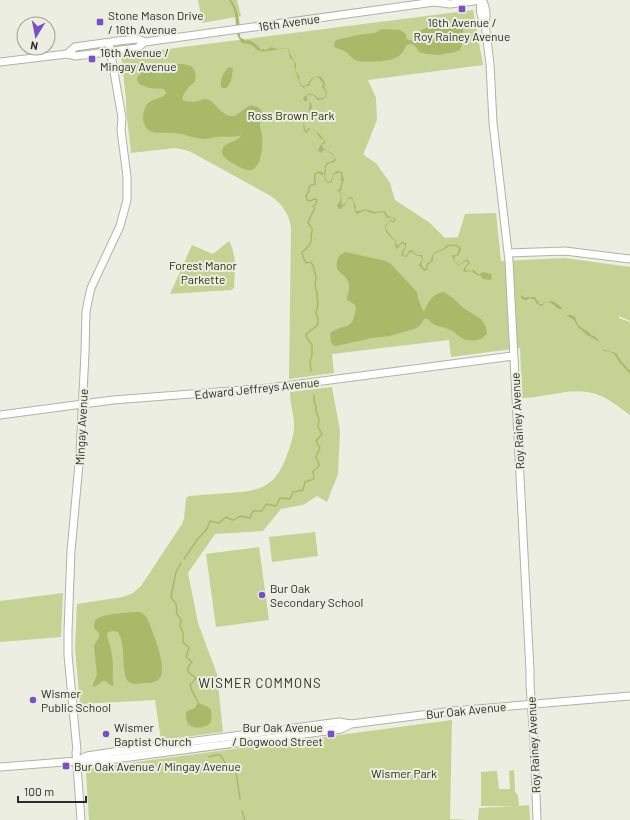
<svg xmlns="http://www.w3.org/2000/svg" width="630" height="820" font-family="Barlow,sans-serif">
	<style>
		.green { fill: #c5d294 }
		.water { fill: #a9b967 }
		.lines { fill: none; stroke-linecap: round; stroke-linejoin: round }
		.stream { stroke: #a9b967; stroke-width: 1.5 }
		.tertiary-casing { stroke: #b0b3a6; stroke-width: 9 }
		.secondary-casing { stroke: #b0b3a6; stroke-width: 9 }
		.tertiary { stroke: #fff; stroke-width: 7 }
		.secondary { stroke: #fff; stroke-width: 7 }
		.poi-dot { fill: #7d4fc7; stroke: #ebeee0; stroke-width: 1.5 }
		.labels { text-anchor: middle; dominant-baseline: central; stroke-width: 4; stroke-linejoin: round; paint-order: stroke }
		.poi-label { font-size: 12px; fill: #2c2d28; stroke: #ebeee0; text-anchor: start }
		.street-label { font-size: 12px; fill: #2c2d28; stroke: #ebeee0 }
		.park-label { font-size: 12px; fill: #2b300d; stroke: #ebeee0 }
		.neighbourhood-label { font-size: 13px; letter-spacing: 1px; fill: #2a2d22; stroke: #ebeee0 }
	</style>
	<rect width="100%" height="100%" fill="#ebeee0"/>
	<path class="green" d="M198,0H237L241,16L202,23Z
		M473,10L483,65L368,80L376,98L377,120L363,155L364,154L365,156L376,163L390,183L395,200L430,223L445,238L458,237L465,214L496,213L501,261L565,258L630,267V321L619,316V318L630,322V415C619,407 608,398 596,394C572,386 546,398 522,398L520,348L451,357L449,340L332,354L334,373L289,379L291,229C290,215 282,204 271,196L189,151L176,148L131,153L126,109V99L121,55Z
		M229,241C237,256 235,270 234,286V288L231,290L170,294L192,245L213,254Z
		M332,387L340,431L338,474L327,502L317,496L303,505L281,509L263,531L215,534L188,573L198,623L217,674L223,732L161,740L155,700L80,704L75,648L77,604L123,597L133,593L141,586L182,524L184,518L186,498L189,496C202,495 215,494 228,493C260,491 275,488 287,455C290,447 293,438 294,429C295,417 290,405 290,392Z
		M315,532L318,556L272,562L269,537Z
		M259,547L269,620L216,627L206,554Z
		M63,593L61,637L0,642V601Z
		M452,720L450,819L469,820H89L86,772L91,768Z
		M514,770L515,792L518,795L519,806L529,805L530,820H478L479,808L516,806H481V772L497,771L499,789H510L509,771Z"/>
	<path class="water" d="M229,0H231C238,8 241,26 240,37L246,41L249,40L255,43L261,50L263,49L267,50L271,47L277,49L284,48L289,50C290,52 290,54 291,56C294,61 298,63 295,70L300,78L299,80L302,86L307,85L311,79L318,76L321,77L325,83L324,87L327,91L326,97L323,99L318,100L313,95H308L307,96V100L310,102L312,106L311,110L308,112L306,118H307L304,124L305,130L307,131L308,128C316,130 321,135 325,141V143L322,145V147C327,151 335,153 336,160C332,165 332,161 328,164C325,167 326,168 326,171C325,176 324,179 329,182L331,181C333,175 331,175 337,171L342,172L344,180L342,185V188L340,190C343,195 340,200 342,205L347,202L349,197H352L356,207L355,211H360L365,209L375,212L384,211L385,212L388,216L395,218L396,219L394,223L390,221L387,224L386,228C389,234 392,237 396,241L397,246L402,242L406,243V247L403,254L404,256L407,255L409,251L411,250L417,255H422L423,260L421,264L424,269L426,268L427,263L431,261C431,249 441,253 447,245C452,244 459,244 461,249C459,253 460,256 454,257L455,261L459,265L462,262L467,259L468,260L470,263L466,267V271L474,270L478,274H480L482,272L492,274L491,280L483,279L481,276L475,274L472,271L465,272L463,270L468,263L467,261L463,262L459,266L455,262L452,257L453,255H457L459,249C458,245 453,246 449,246C445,250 438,251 433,255V261L428,265L427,270C424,271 423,271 421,268V267L418,266L422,260L421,256H417L412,252L409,253L407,257L402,256L401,254L405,247V245L402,243L397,249L395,246L396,242C390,237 378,227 391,220L393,221L395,220C393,217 390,217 387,218L383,212C376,213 372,215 366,210L357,214L355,212C354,207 354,201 351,198C347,200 347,204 343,206L341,209L338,208L337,205L340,201L341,194L338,190L337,191H336L340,188L342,181H341C340,178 342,176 341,173H337L333,175L332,182L330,183H328C323,179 324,175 325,169C325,166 324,166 327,163C330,161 332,162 335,159V157L326,150H323L322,153L320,152L318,150L322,143L324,142V140L320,138L316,132L311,129L308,130V132L306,133C297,123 313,112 309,101H304L303,98C304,97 308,94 309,94C316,92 316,101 325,97L326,91L322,88L323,83L318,77C313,77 312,80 309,84H310L309,86H305L304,88L301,86L295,71L294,61L290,58L289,52L287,49C279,48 266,53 259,51C256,50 255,48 254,47C250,44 246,43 242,43C240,40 238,37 237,34C235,23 237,10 229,0Z
		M441,26H453L463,28V42L460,50L452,53H447L440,55L427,54L419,52C416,47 413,42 407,45C405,47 405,48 404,50C402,54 398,57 395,58C388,62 366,62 358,61C352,59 350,55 346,52C343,50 338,49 334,47V43L336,40L345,38L357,35L375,33L382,29L400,30L406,34V38L408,40H415L421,30L426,28Z
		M173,64C188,64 198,64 195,82C189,86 183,93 182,100C186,101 190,102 194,102C200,102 203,97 209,100C217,104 222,117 233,116C243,114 247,101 257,107C267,112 259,120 260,126C260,129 262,132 262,135C263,144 262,168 251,170C245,171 238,166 232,163C228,161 222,156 222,152C223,140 238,144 241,135C233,139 225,135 217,137C213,137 209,139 205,139C195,139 185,134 175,133C167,132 157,134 150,131C143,127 142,118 144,111C149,95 160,102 166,93L164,89L149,88L139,84L137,79L138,76L141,73L143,70Z
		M229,67L233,69C232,76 232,83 226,88H222L221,86C220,79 224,71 229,67Z
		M345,252L386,261L391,264L417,292L418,298L423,311H424C429,302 431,294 444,292L453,298L462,307L481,319L486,327L487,334C485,335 484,337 482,338C478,341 468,341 463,339C459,337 455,332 450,330C441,325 434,328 428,319H424L422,323L418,327L414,329L389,336L372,338L336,346L333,345L331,342L330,333C346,322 352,333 356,308L354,304L347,300C347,295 350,289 349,284C346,270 331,276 339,256Z
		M522,295L523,297C527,298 532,296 536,298V300L539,301L538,303L540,304H543L544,302C555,298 561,306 566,315H571L575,317L577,323L579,326L590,333L591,335C598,337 601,344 604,350L616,353L621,361L630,371V374C627,371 624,367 621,364C615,356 616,352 604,351L600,342L591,337L587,335L578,327L574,320L566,315L563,310C560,309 559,309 557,308C552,304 547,297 543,305L541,306L536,303L535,300L529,298L527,300H524L521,298V296Z
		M133,612C140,612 143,612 147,618C152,630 169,670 159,679C155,683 149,683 144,683C139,684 130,685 127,680C125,677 125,672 124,668C123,657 124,642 118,632L113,631L108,632L107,636C111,646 113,657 113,669C113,675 112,678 114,685L112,686L105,681H103L96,686L93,687V684L97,675L94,646L99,637V633L94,628C94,625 94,623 95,621C99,614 125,613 133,612Z
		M198,702C202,706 208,705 211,710C211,714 213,719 210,723C207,728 193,729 189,725C186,722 186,716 186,712L189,710L195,708Z"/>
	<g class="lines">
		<path class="stream" d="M311,371L310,361L312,355V345L307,338L306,334C313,328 323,325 316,314L318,303L317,299V293L315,285L316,277L313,265L310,262L306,263C305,259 302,257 302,252C307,249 313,243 311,236C313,227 313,230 308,223C310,217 313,212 315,208L313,206L316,204L317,200L315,199L310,201L307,200L306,196L309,191V187L311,185L315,184C316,178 311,173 321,172V174L324,173
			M184,559L197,540L207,529L210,521L219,523L226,517C233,521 233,521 240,516L250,518C253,509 252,511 262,511L266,504L276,506L280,498L290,499L293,492L303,490L305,482L314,479L313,471L319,466V464L316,457L320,448L316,441L322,434L318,427L319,419L316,411V406L314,401V395
			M181,563L176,572L171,597L176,604L177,614L181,620L180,626L183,633V642L189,648L186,657L192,662L188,667V672L196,678L190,685C192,692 194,695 198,702
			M209,757L216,755H220C225,761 226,768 235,772
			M236,773L238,785L240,799
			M242,811L245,820"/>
		<defs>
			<path id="tertiary" d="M482,0C486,7 487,15 485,23L490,64L493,123L509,261L530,671V684L534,742L537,820
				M482,0C479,9 480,15 485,23
				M508,253L565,251L630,259
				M0,415L113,400L269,388L513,356
				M79,761L85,763L334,730L341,729L351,724
				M0,767L77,761L87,756L113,752L339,722L351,724L453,711L630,696
				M81,820L76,752L77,751L68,655V631L71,551L80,453L85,353L86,312L88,301L91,288L120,226L127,200V177L121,130L122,118L109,43"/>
			<path id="secondary" d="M434,2L450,4L482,0
				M67,54L75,47L118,41L137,39L145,42
				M0,62L67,54L76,56L137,48L145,42L434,2L439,0"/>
		</defs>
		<use href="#tertiary" class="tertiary-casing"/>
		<use href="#secondary" class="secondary-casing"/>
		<use href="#tertiary" class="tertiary"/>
		<use href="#secondary" class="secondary"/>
	</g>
	<g class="poi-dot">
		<rect x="458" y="5" width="8" height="8" rx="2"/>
		<rect x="96" y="18" width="8" height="8" rx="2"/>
		<rect x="88" y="55" width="8" height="8" rx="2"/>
		<circle cx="262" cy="595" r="4"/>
		<circle cx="33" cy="700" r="4"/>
		<circle cx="106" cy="734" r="4"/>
		<rect x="327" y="730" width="8" height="8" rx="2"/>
		<rect x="62" y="762" width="8" height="8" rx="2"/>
	</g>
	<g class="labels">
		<g class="poi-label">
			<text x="108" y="15">Stone Mason Drive<tspan x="108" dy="14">/ 16th Avenue</tspan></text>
			<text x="462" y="22" text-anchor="middle">16th Avenue /<tspan x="462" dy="14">Roy Rainey Avenue</tspan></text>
			<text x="100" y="52">16th Avenue /<tspan x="100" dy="14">Mingay Avenue</tspan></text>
			<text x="270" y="588">Bur Oak<tspan x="270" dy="14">Secondary School</tspan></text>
			<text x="41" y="693">Wismer<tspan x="41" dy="14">Public School</tspan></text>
			<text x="114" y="727">Wismer<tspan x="114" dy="14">Baptist Church</tspan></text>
			<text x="323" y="727" text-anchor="end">Bur Oak Avenue<tspan x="323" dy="14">/ Dogwood Street</tspan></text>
			<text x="74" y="766">Bur Oak Avenue / Mingay Avenue</text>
		</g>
		<g class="street-label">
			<text transform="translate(289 22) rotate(-8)">16th Avenue</text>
			<text transform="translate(257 388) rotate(-6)">Edward Jeffreys Avenue</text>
			<text transform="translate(517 421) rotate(-93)">Roy Rainey Avenue</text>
			<text transform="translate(81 427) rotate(-87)">Mingay Avenue</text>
			<text transform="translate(466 710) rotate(-6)">Bur Oak Avenue</text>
			<text transform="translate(533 745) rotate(-93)">Roy Rainey Avenue</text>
		</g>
		<g class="park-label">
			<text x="291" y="115">Ross Brown Park</text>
			<text x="203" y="265">Forest Manor<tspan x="203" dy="14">Parkette</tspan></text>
			<text x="404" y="773">Wismer Park</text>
		</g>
		<g class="neighbourhood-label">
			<text x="260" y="683">WISMER COMMONS</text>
		</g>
	</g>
	<g transform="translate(36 36) rotate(190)"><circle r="19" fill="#ebeee0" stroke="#9fa196"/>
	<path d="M0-3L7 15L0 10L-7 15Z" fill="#7d4fc7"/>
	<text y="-6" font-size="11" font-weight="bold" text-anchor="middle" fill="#2c2d28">N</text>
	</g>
	<path d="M18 796v6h68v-6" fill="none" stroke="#2c2d28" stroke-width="2"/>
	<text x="24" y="796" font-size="12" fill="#2c2d28" stroke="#ebeee0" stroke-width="3" paint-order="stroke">100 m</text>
</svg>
